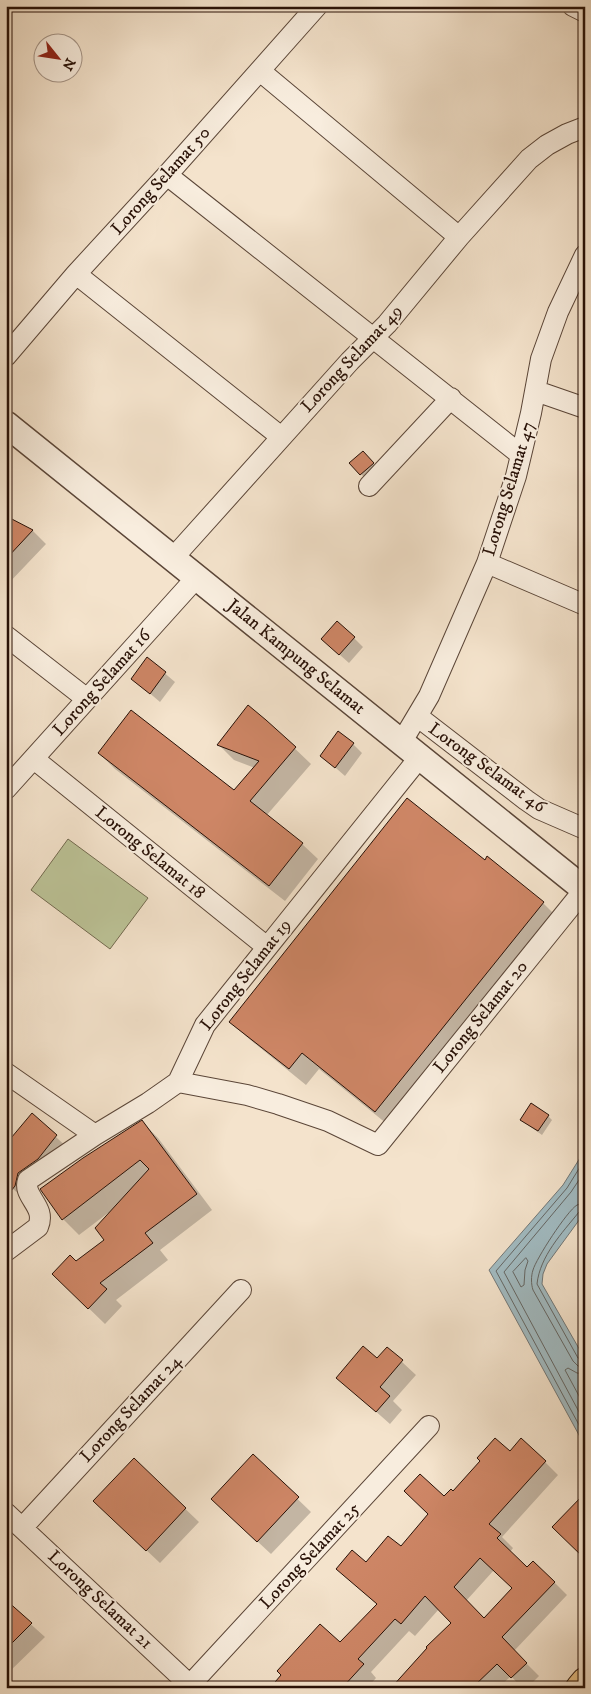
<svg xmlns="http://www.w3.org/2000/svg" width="591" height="1694" font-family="'IM FELL DW Pica',serif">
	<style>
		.green { fill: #bcc397; stroke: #726a4f }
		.water { fill: #a1bbc2; stroke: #717777 }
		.shadow { fill: #0003; fill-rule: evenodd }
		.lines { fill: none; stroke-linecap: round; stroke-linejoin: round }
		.shore { stroke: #646664; stroke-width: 1 }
		.building { fill: #ce8666; stroke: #281107; fill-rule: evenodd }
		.minor-casing { stroke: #5b4638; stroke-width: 22 }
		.tertiary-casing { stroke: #5b4638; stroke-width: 28 }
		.primary-casing { stroke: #281107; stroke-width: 30 }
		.minor { stroke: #f8edde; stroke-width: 20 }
		.tertiary { stroke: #f8edde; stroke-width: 25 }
		.primary { stroke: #eac286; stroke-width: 28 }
		.labels { text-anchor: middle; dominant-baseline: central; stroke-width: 4; stroke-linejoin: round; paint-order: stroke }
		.street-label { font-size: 18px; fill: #281107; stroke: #f8edde }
	</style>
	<rect width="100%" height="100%" fill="#f4e3cc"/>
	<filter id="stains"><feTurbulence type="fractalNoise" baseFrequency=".004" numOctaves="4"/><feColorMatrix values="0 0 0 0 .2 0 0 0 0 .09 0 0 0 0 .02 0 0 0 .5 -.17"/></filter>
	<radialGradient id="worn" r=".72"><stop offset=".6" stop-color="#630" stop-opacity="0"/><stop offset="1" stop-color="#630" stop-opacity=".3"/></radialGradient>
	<path class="green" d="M68,839L148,898L110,949L31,890Z"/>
	<path class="water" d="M585,1150V1212L547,1264L543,1274L542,1284L585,1359V1446L489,1270L563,1185Z"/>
	<path class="shadow" d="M363,453L377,468L365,478L351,464Z
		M6,517L33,531L46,544L6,586Z
		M354,638L363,647L349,663L322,639Z
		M148,659L175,682L160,702L133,679Z
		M266,721L311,764L266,816L302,844L318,859L285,901L115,769L99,753L235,791L255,768L234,760L219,745Z
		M353,744L362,753L345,776L321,755Z
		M488,858L543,903L560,920L392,1128L319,1069L306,1085L248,1038L231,1022L485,862Z
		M585,983V994L580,989Z
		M32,1115L70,1150L31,1187L27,1201L6,1183Z
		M548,1116L552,1120L542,1135L521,1120Z
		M142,1122L158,1138L212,1210L160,1250L168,1260L116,1300L122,1306L105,1324L70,1290L76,1262L105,1240L109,1214L108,1213L79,1235L63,1219Z
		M387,1348L416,1375L393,1401L402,1410L390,1424L338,1378L377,1360Z
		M510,1452L545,1462L558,1475L502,1537L513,1548L510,1552L527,1568L554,1582L567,1595L514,1651L539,1676L527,1688H522L511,1676L498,1688H393L453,1623L439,1609L415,1636L409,1631L371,1672L376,1678L367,1688H271L340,1644L378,1605L337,1569L366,1563L401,1548L445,1498ZM494,1570L514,1588L485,1620L466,1601Z
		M253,1456L311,1512L271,1554L226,1512Z
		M134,1460L199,1522L160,1563L108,1514Z
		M6,1602L45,1637L6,1675Z"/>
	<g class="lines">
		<path class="shore" d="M585,1159L567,1188L496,1271L585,1436
			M585,1171L571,1192L504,1272L585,1423
			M585,1204C581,1204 580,1204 577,1205C567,1211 536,1259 533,1270C531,1276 531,1284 533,1290L573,1361L578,1366L585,1367
			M585,1210L579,1212C562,1233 540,1256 537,1284L578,1358L585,1360
			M526,1258L528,1261L525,1270L524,1285L521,1287L513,1272Z
			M585,1374L577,1373L568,1368L565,1370L585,1407"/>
	</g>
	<path class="building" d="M363,451L374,463L360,475L349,463Z
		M6,516L33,530L6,559Z
		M337,621L355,637L339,655L321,639Z
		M147,657L166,672L150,694L131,679Z
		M248,705L266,720L296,747L250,801L303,843L269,886L98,753L131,710L234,790L259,761L217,745Z
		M338,731L354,743L335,768L320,756Z
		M407,798L485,860L487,856L544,902L375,1112L302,1053L289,1069L229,1022Z
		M531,1103L549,1115L538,1131L520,1120Z
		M32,1113L57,1135L38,1159L18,1173L15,1186L6,1197V1144Z
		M142,1120L197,1194L145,1233L153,1243L100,1283L107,1289L88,1309L52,1274L70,1255L76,1261L104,1240L95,1228L149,1169L140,1160L62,1220L40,1189L83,1158Z
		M363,1346L377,1358L387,1347L403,1360L380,1387L390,1396L376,1412L336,1378Z
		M495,1438L510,1451L521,1438L546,1461L489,1524L501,1534L497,1538L527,1567L533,1561L555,1582L502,1637L527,1663L511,1678L497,1664L472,1688H391L427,1648L426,1647L451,1623L425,1596L401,1624L395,1619L358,1659L364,1664L342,1688H270L281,1675L277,1671L320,1624L340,1642L377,1604L336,1569L352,1550L366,1562L388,1536L401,1546L428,1514L404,1491L420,1474L444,1496L451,1489L453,1491L480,1461L477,1458ZM480,1558L512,1588L484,1618L454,1587Z
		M253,1454L299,1497L257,1542L211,1499Z
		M134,1458L186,1508L146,1551L93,1501Z
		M585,1493V1559L552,1527Z
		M6,1600L32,1623L6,1649Z"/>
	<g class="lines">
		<defs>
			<path id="minor" d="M573,6L585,12
				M260,71L459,237
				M167,175L521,455
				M76,274L280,436
				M6,356L76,274L167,175L317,6
				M536,391L585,408
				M369,486L451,398
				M173,558L350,361L387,324L459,237L529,159L547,145L567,134L585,127
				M487,563L585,605
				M6,636L87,699
				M417,716L526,800L539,809L585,829
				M401,743L429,696L487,563L516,476L531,413L541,359L558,312L585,255
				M34,759L267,947
				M6,789L197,577
				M6,1073L95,1135
				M178,1082L247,1095L278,1104L328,1121L378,1145L584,890
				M6,1251L38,1227C47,1206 22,1197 28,1180L95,1135L148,1103L178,1082L205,1025L419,758
				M6,1513L193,1688
				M22,1528L241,1290
				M190,1685L429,1426"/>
			<path id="tertiary" d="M6,424L585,890"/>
			<path id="primary" d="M580,1688L585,1682"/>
		</defs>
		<use href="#minor" class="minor-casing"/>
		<use href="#tertiary" class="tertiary-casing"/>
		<use href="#primary" class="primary-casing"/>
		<use href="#minor" class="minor"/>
		<use href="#tertiary" class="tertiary"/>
		<use href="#primary" class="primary"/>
	</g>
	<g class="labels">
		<g class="street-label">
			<text transform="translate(161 181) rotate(-48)">Lorong Selamat 50</text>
			<text transform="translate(352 359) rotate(-47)">Lorong Selamat 49</text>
			<text transform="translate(509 489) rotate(-73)">Lorong Selamat 47</text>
			<text transform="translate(296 657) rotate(39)">Jalan Kampung Selamat</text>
			<text transform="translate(102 683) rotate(-48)">Lorong Selamat 16</text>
			<text transform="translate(487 768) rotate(36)">Lorong Selamat 46</text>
			<text transform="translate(150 853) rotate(39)">Lorong Selamat 18</text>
			<text transform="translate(246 975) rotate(-52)">Lorong Selamat 19</text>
			<text transform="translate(481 1017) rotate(-51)">Lorong Selamat 20</text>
			<text transform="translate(131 1409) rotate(-47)">Lorong Selamat 24</text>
			<text transform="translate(310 1556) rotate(-47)">Lorong Selamat 25</text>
			<text transform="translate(100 1600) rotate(43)">Lorong Selamat 21</text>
		</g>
	</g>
	<rect width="591" height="1694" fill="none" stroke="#f4e3cc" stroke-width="25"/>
	<rect x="8" y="8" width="576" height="1679" fill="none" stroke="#281107" stroke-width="2.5"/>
	<rect x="12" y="12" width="566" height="1669" fill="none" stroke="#281107"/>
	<g transform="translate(58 58) rotate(120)"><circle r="24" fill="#f8edde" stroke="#a59588"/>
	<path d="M0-4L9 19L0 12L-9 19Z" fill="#8f2418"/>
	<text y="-8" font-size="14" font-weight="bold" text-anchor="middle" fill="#281107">N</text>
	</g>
	<rect width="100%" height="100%" filter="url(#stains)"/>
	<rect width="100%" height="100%" fill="url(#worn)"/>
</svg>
